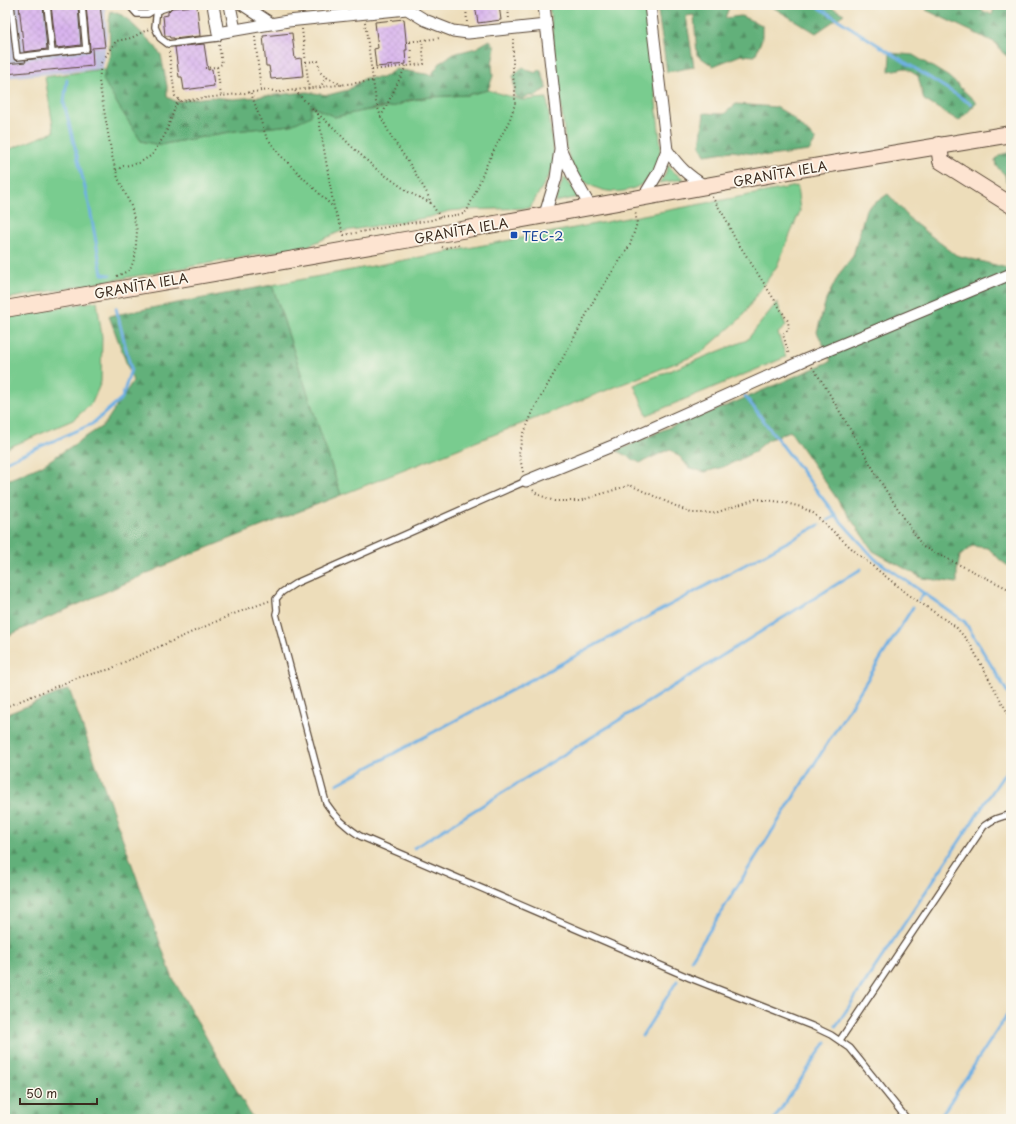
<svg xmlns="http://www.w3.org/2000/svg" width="1016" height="1124" font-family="'Playpen Sans',sans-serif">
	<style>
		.industrial { fill: #c0c2dd }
		.green { fill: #79cc8f; stroke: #5a7b56 }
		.forest { fill: url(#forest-firs); stroke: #4e6d4c }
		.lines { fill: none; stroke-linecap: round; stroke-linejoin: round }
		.stream { stroke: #70b0e3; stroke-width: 3 }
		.building { fill: url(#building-cross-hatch) }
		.lane-casing { stroke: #564535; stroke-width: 8 }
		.street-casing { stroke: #564535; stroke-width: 13 }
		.secondary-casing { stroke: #564535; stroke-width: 18 }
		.path { stroke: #564535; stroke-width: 2; stroke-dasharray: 1 3; stroke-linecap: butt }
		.lane { stroke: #fff; stroke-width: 5.5 }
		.street { stroke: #fff; stroke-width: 11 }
		.secondary { stroke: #fde4d1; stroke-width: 16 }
		.transit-dot { fill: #1a4fb4; stroke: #fbf7ec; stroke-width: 1.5 }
		.labels { text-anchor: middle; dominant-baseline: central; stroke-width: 3.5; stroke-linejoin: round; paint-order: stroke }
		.street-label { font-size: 13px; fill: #3b2a1e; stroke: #fbf7ec }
		.transit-label { font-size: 13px; fill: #164399; stroke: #fbf7ec; text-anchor: start }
	</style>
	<defs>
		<pattern id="forest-firs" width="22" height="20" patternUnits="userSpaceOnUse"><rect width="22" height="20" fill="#62b07a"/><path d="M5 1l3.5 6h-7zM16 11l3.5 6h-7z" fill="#528f63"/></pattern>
		<pattern id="building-cross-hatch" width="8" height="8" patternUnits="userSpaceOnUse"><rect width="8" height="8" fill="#d8b2ef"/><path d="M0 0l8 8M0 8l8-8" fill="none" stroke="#ba99cc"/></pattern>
	</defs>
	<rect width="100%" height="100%" fill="#fbf7ec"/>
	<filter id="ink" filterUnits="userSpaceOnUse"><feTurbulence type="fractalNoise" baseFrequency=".025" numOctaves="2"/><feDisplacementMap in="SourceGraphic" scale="8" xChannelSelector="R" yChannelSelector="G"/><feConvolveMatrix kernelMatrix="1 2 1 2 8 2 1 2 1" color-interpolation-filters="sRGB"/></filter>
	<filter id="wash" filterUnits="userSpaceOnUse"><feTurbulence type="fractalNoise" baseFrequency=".012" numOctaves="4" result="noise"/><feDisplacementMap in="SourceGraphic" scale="16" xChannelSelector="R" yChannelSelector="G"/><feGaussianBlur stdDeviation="0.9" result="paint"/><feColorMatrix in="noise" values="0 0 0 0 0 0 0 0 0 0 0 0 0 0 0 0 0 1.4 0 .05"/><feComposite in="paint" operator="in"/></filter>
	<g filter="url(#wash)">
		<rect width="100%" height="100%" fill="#edddba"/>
		<path class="industrial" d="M5,5H105L107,32L103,69L5,78Z"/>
		<path class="green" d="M549,5H645L661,148C659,157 657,167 652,174C636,197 599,197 580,177C572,169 569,158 566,147Z
			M103,69L141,141L159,145L235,131L291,125L310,106L335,117L355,112L393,107L409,101L431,97L467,95L488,90L522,100L547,98L555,165L530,208L461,210L449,211L430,217L339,232L308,246L5,299V151L54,132L45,77Z
			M668,165L675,173L684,179L659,183L665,175Z
			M564,177L576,192L579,197L555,202Z
			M797,186L800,211L777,266L741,318L701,353L341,495L272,285Z
			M97,301L102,337L101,382L92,403L73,420L5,449V317Z
			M777,302L786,326L778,333L786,357L647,415L634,385L747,340Z"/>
		<path class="forest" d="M657,5H730L725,18L741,16L762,25V39L755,56L741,55L713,66L697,55L694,15L686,16L694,67L667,72Z
			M769,5H827L844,14L816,33Z
			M929,5H970L992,15L995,5H1011V59L1003,53L996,43L926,10Z
			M111,11L124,16L155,46L161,55L167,86V97L177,102L185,100L210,97L234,99L307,92L328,95L348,90L365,78H382L396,69L431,75L441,62L453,54L476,48L490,40L495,47L492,64L493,76L488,90L467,95L431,97L409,100L393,107L377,108L335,117L311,106V116L291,125L235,131L159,145L141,141C128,120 114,101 103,79L110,54L109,21Z
			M890,53L913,55L949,77L977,103L959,121L924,100L918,76L905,68L889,71Z
			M523,67L530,71L536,73L540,69L543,76L547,89L540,92L536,96H528L522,99L515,96L513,76L519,70Z
			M736,104L776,107L788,114L816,140L809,151L769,156L732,151L705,155L700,146L704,113L724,114Z
			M1011,152V184L1006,182L1005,175L996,166L995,160L1000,155Z
			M888,194L913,222L956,255L1011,269V568L1000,560L988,548L972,546L960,556L957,571V583L922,578L873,551L790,431L768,440L754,452L739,460L723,467L705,472L689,468L681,458L670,449L640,463L617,451L665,429L724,407L831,361L817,332L826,300L839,274L853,256L866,209Z
			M272,285L341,495L184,557L5,637V481L41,466L104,425L133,381L109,316Z
			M69,689L173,979L253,1119H5V715Z"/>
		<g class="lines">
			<path class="stream" d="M815,5L971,104
				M67,80L64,103L89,204L102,274L110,275
				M745,396L836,516L875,559L965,622L1011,698
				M5,462L92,424L122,398L131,369L116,308
				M828,520L836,516
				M919,600L924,593
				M337,784L819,525
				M414,848L861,569
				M691,960L913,607
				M836,1026L1011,764
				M642,1036L677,981
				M774,1119L826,1042
				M939,1119L1011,1009"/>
		</g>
		<g id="blocks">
			<path class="building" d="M19,5H43L47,49L24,52Z
				M51,5H78L81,45L56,48Z
				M86,5H100L105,47L92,48L93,66L5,74V64L26,62L25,60L89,52L90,49Z
				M475,5H499L501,20L478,23Z
				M197,6L200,36L174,39V38H170L169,36H165L163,16L168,15V12L172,8Z
				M404,19L407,50H405L406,64L376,67L374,49L378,48L375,22Z
				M292,33L295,59L301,58L303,76L271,79L269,66H266L263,36Z
				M204,44L208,70L212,69L214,86L184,90L182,77H179L175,47Z"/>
		</g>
	</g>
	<g filter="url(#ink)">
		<use href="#blocks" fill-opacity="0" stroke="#564535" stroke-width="1"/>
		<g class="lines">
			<defs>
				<path id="lane" d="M11,5L17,57L86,49L82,5
					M47,5L52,53
					M129,5L137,14H148L157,8
					M157,8L155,27L160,38L168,44L218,38V33
					M526,481L296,583L282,592L276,599L277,610L276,614L326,803C335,817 346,827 360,836L690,978L812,1026L831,1035L850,1048L907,1119
					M840,1040L984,826C993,819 1000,816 1011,815"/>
				<path id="street" d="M213,5L218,33L288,21L407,9L425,20L453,31L468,33L546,25
					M230,5L235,30
					M243,5L272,24
					M544,5L560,148L573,176L590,206
					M157,8L166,5
					M667,150C679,167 687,175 705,186
					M644,196L658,173L667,150L650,5
					M545,214L556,178L560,149
					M526,481L617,444L807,359L1011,274"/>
				<path id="secondary" d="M939,145L941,161L1011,205
					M5,309L434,235L795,170L1011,134"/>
			</defs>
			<use href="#lane" class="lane-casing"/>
			<use href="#street" class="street-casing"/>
			<use href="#secondary" class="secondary-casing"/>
			<path class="path" d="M466,5L467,24
				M508,5L509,20
				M365,22L376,102L381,117L392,138L411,166L427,193L431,203L440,217
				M302,29L309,89
				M255,37L261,91
				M406,42L441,38
				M410,42L412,66
				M169,52L175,96L179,100L181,101L270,90L278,92L373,81
				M306,62L318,61L320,72L326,77L342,85
				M217,67L221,96
				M205,68L217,67L222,64L219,45
				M372,70L424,64L422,40
				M320,88L326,77
				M295,91L318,114L335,129L350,145L375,168L410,193L431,203
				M251,93L266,136L279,154L333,207
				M318,114L334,208L344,235L404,224L432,220L440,217L463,214L467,211L476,191L486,166L510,119L515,104V87L513,77V39
				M381,117L406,66
				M116,170L124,166L139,163L152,155L165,135L176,105L179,100
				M712,197L726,219L733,235L788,321L789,329L783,334L789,355
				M442,247L444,248L459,245
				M117,276L130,270L135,257L137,231L131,206L118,178L112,156L99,81L101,63L116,41L131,38L149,29
				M812,367L823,383L885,489L923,547L1011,590
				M523,472L519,453L522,438L534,409L579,329L595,298L630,245L637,223L635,211
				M533,490L537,494L554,501H579L630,485L691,513H715L756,499L782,502L801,507L813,513L860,556L909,595L956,627L970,644L1011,719
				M5,707L77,678L111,669L120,664L231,615L269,601"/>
			<use href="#lane" class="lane"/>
			<use href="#street" class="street"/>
			<use href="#secondary" class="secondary"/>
		</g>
	</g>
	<rect class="transit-dot" x="510" y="231" width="8" height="8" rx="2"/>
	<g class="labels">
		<g class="street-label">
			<text transform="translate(780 173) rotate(-10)">GRANĪTA IELA</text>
			<text transform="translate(461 230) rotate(-10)">GRANĪTA IELA</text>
			<text transform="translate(141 285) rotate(-10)">GRANĪTA IELA</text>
		</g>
		<g class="transit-label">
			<text x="522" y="235">TEC-2</text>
		</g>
	</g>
	<rect width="1016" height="1124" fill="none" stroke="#fbf7ec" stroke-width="20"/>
	<path d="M20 1098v6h77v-6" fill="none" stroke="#3b2a1e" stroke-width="2"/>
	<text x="26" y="1098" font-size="12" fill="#3b2a1e" stroke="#fbf7ec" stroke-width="3" paint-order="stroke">50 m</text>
</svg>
